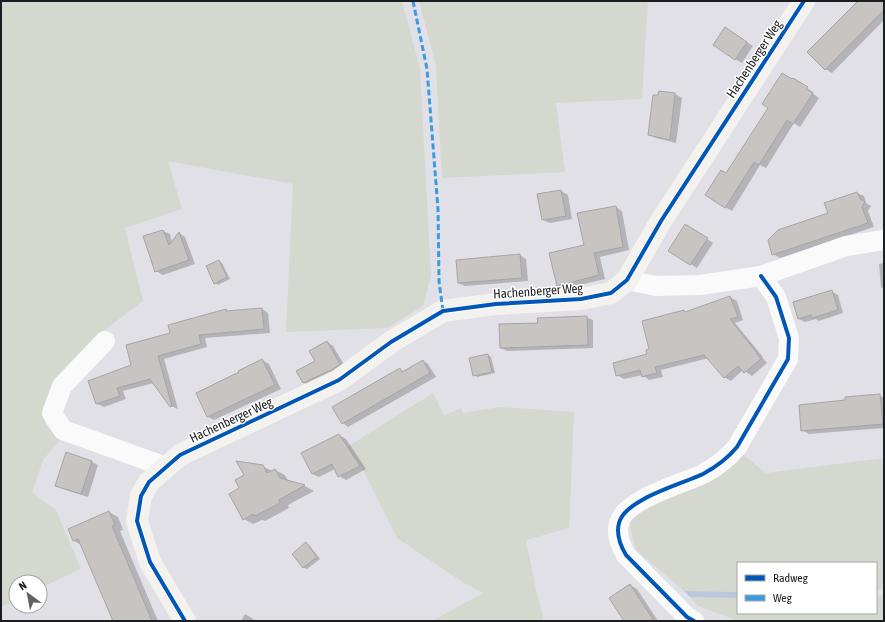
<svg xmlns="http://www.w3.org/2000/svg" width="885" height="622" font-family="'Asap Condensed',sans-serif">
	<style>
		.green { fill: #d4d8cf }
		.water { fill: #bac7dd }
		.shadow { fill: #0003 }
		.building { fill: #c8c4c1; stroke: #a6a5a6 }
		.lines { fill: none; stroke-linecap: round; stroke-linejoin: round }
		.street { stroke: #fafafb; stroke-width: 20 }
		.secondary { stroke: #f4f2ef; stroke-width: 22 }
		.quiet { stroke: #3c9be0; stroke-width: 3; stroke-dasharray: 6 3; stroke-linecap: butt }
		.cycleway-casing { stroke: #fff; stroke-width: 6 }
		.cycleway { stroke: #0057b8; stroke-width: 4 }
		.labels { text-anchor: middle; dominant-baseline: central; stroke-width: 3; stroke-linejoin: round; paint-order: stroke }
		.street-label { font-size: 13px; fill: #1c1d21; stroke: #fff }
	</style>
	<rect width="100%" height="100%" fill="#e0e0e6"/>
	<path class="green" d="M1,1H402L420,69L431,276L423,306L387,328L286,332L293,184L168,161L182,209L125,228L143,301L99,334L48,401L45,424L60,440L43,460L32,493L56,510L81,569L40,588V582H16V600L1,607Z
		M419,1H648L642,99L556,103L565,172L442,178L436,66Z
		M433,393L444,416L461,408L463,413L500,407L574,412L569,528L526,540L537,594L544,621H432L483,593L461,581L397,538L362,468L347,447Z
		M740,452L766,473L884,458V589L876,590V563H738V592L684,591L637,551L633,540L631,528L630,521L634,515Z
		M884,595V621H738L698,606L690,597L738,598V613H876V596Z"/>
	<path class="water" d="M684,591L738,592V598L690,597Z"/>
	<path class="shadow" d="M860,1H884V20L832,73L825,69Z
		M732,32L753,46L742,63L735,59Z
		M793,79L813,92L812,93L819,98L800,127L794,123L766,168L760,165L732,211L725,207L726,174L770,107Z
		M659,92L675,94L682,98L676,143L656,138L649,135Z
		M561,191L568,195L572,219L550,223L543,220Z
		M857,193L864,196L866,203L871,206L868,211L874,227L780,258L773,254Z
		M616,207L622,211L629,250L600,257L605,279L563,289L557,285L585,246Z
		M692,229L713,243L697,268L669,251Z
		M163,231L170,234L172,242L179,233L185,237L195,264L163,275L156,271L144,237Z
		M520,255L526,259L528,281L465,286L458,283Z
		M219,261L222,263L230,279L218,285L215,283Z
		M884,263V289L881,287L879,264Z
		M831,291L838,295L843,313L819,321L816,319L805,322L799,319Z
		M730,297L737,301L743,320L735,323L763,357H762L767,363L752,376L743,370L731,381L724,377L709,358L661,370L663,377L649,380L643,375L624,379L617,375L648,354L650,349L684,311L687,312Z
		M262,309L268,313L270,333L205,338L207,347L164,359L178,409L171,406L154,383L123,391L126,399L104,407L97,404L133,366L171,334L226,310L229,312Z
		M586,317L593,320V348L507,351L501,348L539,324Z
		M327,342L333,346L346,368L310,386L304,383Z
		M488,355L491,357L495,373L477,377L474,375Z
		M262,360L269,364L281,389L214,420L208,417L240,373Z
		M423,361L428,364L436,377L348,427L343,423L400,369L404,372Z
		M879,395L884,398V428L809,434L802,430L846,401Z
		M339,435L346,439L366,469L346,480L339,476L335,469L319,477L312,474Z
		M67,453L92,462L98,465L88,497L63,489L56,485Z
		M262,466L272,471L275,470L285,475L288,481L305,486L314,491L288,505L289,508L265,521L262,520L253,524L244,519L240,488Z
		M109,512L118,517L123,530L120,531L158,621H114L82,545L74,541Z
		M306,544L309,545L320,559L307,569L304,568L293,554Z
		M630,585L637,589L658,621H625Z
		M245,614L250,617L256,621H241Z"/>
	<path class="building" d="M858,1H884V10L825,70L807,52Z
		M725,27L747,42L735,60L713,45Z
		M782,73L792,79L793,78L808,87L806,89L813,93L793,124L787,120L759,165L754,162L725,208L705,195L721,170L726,173L768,108L762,104Z
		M659,91L675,93L670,140L648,135L653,95H658Z
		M561,190L566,216L542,220L537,194Z
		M857,192L860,199L865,201L862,207L868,223L772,255L768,240L778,230L828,213L824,203Z
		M616,206L623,247L594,253L599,275L557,286L549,253L584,245L577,213Z
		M685,224L708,238L690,265L668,251Z
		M163,230L169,245L179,232L189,260L155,272L143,236Z
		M520,254L522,278L458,283L456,260Z
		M219,260L227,277L214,284L206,266Z
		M832,290L838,310L812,318L811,315L798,319L793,302Z
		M730,296L738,317L730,319L757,353H756L761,359L744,373L738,366L724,378L704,355L655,367L657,373L642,377L640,370L616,376L613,363L647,354L646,350L649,349L642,321L684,310L685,312Z
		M262,308L264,329L199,335L201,344L158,356L172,406L170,407L150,379L117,388L120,396L96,404L88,381L131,365L126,345L170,333L168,325L226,309V311Z
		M587,316L588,345L500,348L499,324L538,323L537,318Z
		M327,341L340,364L333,369L303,383L296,371L315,361L309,351Z
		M488,354L492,372L473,376L469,358Z
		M262,359L275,385L207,417L196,393L239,372L238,371Z
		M423,360L430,373L342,424L332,407L400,368L402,372Z
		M880,394L883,424L801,431L799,405L845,400V397Z
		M339,434L360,466L338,477L332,464L312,474L301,453Z
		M66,452L92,461L81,494L55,486Z
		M236,461L263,465L267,473L275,469L280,478L305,485L279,500L280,503L255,516L253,514L243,520L229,494L239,488L235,480L244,475Z
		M109,511L115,525L112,526L152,621H113L78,539L73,541L68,529Z
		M306,542L317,557L303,568L292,554Z
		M630,584L654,621H624L609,598Z"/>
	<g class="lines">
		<path class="street" d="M627,280L656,286L700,285L761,276L846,246L884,240
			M105,341L62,386L52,413L63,430L166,467
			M694,621L687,617L626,555C620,545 616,534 619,523C625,499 682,484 703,474C716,467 727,459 737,447L788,359L789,338L776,297L761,276"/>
		<path class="secondary" d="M185,621L150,562L137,521L141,496L149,482L180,455L339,380L391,342L443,311L496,304L581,299L611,293L627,280L661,221L804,1"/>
		<path class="quiet" d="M413,1L427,69L438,209L439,281L443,311"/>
		<defs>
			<path id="cycleway" d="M185,621L150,562L137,521L141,496L149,482L180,455L339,380L391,342L443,311L496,304L581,299L611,293L627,280L661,221L804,1
				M694,621L687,617L626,555C620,545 616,534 619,523C625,499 682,484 703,474C716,467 727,459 737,447L788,359L789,338L776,297L761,276"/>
		</defs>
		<use href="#cycleway" class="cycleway-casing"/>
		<use href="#cycleway" class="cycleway"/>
	</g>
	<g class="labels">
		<g class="street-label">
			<text transform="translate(754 59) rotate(-57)">Hachenberger Weg</text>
			<text transform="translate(538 291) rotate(-4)">Hachenberger Weg</text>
			<text transform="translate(231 420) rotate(-25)">Hachenberger Weg</text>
		</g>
	</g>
	<rect width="885" height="622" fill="none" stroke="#1c1d21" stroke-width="4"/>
	<rect x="737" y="562" width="140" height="52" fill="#ffffff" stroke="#a4a5a6"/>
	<rect x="745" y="575" width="20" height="6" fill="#0057b8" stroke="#a4a5a6"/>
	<text x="773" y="582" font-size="12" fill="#1c1d21">Radweg</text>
	<rect x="745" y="595" width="20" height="6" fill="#3c9be0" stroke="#a4a5a6"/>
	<text x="773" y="602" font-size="12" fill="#1c1d21">Weg</text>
	<g transform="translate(28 594) rotate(328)"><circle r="19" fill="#ffffff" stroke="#a4a5a6"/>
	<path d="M0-3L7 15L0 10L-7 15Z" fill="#616166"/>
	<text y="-6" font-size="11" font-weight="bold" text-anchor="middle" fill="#1c1d21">N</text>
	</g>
</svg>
